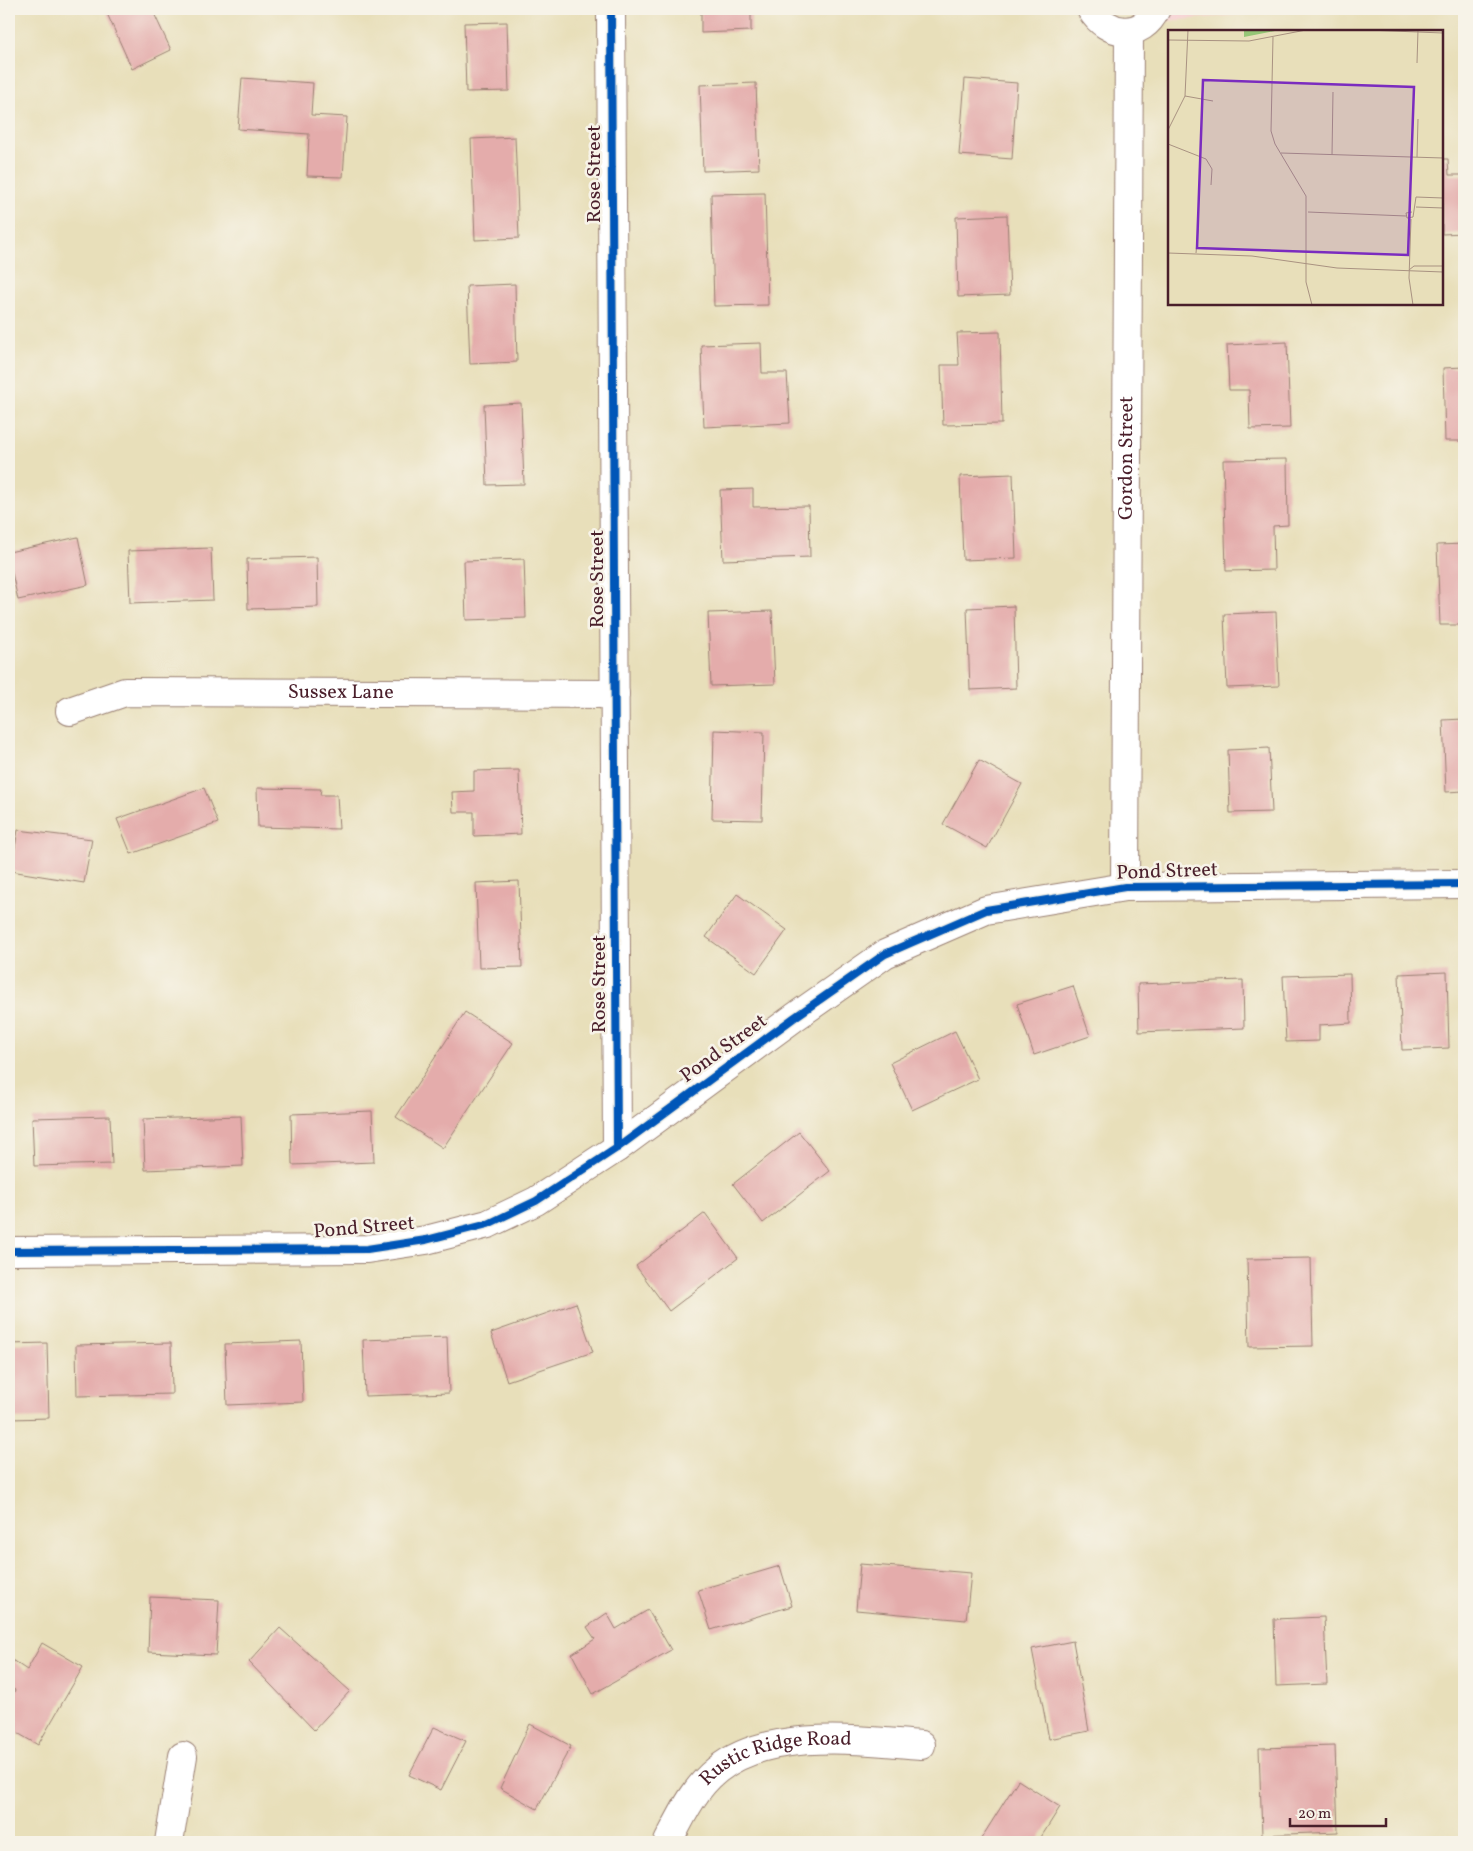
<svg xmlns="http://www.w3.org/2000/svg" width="1473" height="1851" font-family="Vollkorn,serif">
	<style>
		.built { fill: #f7cfd2 }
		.building { fill: #e4acab }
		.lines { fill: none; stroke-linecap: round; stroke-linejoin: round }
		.minor-casing { stroke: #997f72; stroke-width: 30 }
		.minor { stroke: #fff; stroke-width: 28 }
		.cycleway-casing { stroke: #f7f3e8; stroke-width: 11 }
		.cycleway { stroke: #0057b8; stroke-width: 8 }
		.labels { text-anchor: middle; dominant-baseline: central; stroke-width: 5; stroke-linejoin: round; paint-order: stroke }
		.street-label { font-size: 20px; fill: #4a1f2b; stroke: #f7f3e8 }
		.inset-road { fill: none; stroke: #a99281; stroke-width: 1 }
		.view { fill: #7b2cbf; fill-opacity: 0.15; stroke: #7b2cbf; stroke-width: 2.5 }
		.inset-edge { fill: none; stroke: #4a1f2b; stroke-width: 2.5 }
	</style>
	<rect width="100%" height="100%" fill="#f7f3e8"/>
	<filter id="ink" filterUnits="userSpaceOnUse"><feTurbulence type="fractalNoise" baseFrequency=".02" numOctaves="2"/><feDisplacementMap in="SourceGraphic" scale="10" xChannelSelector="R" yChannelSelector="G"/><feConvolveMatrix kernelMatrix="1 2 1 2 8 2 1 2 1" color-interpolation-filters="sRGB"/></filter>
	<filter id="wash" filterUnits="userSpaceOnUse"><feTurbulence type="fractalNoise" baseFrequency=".0096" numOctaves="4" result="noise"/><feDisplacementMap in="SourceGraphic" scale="20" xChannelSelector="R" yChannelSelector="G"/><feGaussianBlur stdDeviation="1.12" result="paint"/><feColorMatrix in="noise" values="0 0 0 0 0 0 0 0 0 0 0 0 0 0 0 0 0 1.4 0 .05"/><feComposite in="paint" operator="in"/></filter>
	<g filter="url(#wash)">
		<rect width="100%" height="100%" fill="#e8dfba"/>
		<path class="built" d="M1133,9H1306L1134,24Z"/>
		<g id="blocks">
			<path class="building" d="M105,9H152L171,50L132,69Z
				M701,9H751V31L701,33Z
				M507,22L509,91L466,92L464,23Z
				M242,78L313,83L311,115L347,117L343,177L307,176L309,134L238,129Z
				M965,79L1017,83L1012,159L959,155Z
				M756,83L759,169L703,171L700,85Z
				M515,137L519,238L475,240L471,139Z
				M1442,159H1448L1449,175H1464V233L1442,234Z
				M765,193L768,305L714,306L711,194Z
				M1007,215L1010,295L958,297L956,217Z
				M515,284L517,362L470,364L467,286Z
				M1000,332L1002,424L943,425L941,365H959L957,333Z
				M1287,342L1290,428L1250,429L1249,390H1229L1227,345Z
				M761,343L762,373H787L790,423L704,427L701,345Z
				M1464,367V441H1445L1443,368Z
				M521,403L524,484L487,485L484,405Z
				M1287,459L1288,525L1273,526L1274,570L1226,571L1223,460Z
				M1013,474L1016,558L963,560L960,476Z
				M753,489V507L809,506L810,557L723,560L720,490Z
				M78,537L88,585L18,600L9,559V552Z
				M1464,544V625H1440L1437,545Z
				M211,548L213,600L130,603L128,551Z
				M317,557L318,607L248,609L247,559Z
				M524,559L526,618L466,620L464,561Z
				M1014,606L1016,688L970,690L967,608Z
				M772,611L775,684L711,686L708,613Z
				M1276,612L1279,686L1227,688L1224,614Z
				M1464,719V791L1446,792L1443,720Z
				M714,730L764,732L762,820L712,819Z
				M1269,748L1272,812L1230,813L1228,750Z
				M979,760L1022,784L987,848L943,824Z
				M519,770L521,834L474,836V812H453L452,792L474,791V771Z
				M204,788L218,823L131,854L117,819Z
				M257,788L321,789L320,795H337L339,829L258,827Z
				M18,830L92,839L84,883L11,871Z
				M519,881L522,967L479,968L476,883Z
				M737,894L787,930L756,973L706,937Z
				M1447,972L1449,1048L1402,1050L1399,974Z
				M1350,974L1351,1023L1319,1025V1041L1286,1042L1283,976Z
				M1243,980L1244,1028L1139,1032L1138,984Z
				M1073,986L1090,1036L1034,1055L1017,1004Z
				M465,1012L513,1043L443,1148L396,1117Z
				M955,1031L978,1079L912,1110L890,1063Z
				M372,1111L374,1162L292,1165L291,1114Z
				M110,1116L112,1164L34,1166L32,1118Z
				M241,1116L243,1166L145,1170L143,1119Z
				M799,1132L830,1171L763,1223L733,1184Z
				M705,1213L738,1258L669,1311L636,1266Z
				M1311,1258L1313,1346L1249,1347L1247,1259Z
				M576,1303L593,1352L507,1381L491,1333Z
				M447,1337L449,1393L365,1396L363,1340Z
				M301,1341L303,1402L227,1405L225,1344Z
				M47,1343L49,1418L11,1419L9,1344Z
				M171,1343L172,1394L77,1396L76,1345Z
				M860,1564L971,1573L966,1620L856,1610Z
				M780,1566L792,1606L711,1630L698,1590Z
				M150,1597L219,1600L216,1655L148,1652Z
				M648,1610L671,1650L593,1694L572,1654L595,1639L587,1627L607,1613L616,1629Z
				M1324,1617L1327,1684L1276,1686L1274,1619Z
				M280,1628L350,1691L314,1730L249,1662Z
				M1073,1641L1089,1731L1049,1739L1032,1649Z
				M42,1643L83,1667L38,1745L9,1728V1702L15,1690L9,1687V1667L12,1660L27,1670Z
				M530,1724L571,1746L537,1809L500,1788Z
				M434,1727L466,1741L441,1790L409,1775Z
				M1335,1746L1338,1832L1262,1835L1259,1748Z
				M1018,1780L1060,1807L1038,1842H979Z"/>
		</g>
	</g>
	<g filter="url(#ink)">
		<use href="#blocks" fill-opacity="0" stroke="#997f72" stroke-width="1"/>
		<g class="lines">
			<defs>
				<g id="minor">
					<path d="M611,9L617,1148"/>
					<path d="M1091,9C1107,36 1142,40 1156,9"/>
					<path id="s1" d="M70,711L125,692L615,694"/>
					<path id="s2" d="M1125,887L1129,31"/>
					<path d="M9,1251L367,1249L426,1240L488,1224L536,1201L617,1148L795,1017L885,954L986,910L1125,887L1464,884"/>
					<path d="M169,1842L183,1756"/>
					<path id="s3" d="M668,1842C681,1817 694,1788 717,1770C768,1728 860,1740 921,1745"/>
				</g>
			</defs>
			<use href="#minor" class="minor-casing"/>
			<use href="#minor" class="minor"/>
			<defs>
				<path id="cycleway" d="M611,9L617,1148
					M9,1251L367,1249L426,1240L488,1224L536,1201L617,1148L795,1017L885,954L986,910L1125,887L1464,884"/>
			</defs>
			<use href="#cycleway" class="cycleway-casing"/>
			<use href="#cycleway" class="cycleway"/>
		</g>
	</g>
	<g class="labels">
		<g class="street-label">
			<text transform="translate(595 174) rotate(-90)">Rose Street</text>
			<text stroke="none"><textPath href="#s2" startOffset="429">Gordon Street</textPath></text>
			<text transform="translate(598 579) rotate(-90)">Rose Street</text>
			<text stroke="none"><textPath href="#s1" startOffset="274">Sussex Lane</textPath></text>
			<text transform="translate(1167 872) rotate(-2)">Pond Street</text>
			<text transform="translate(600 984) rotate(-90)">Rose Street</text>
			<text transform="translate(724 1049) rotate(-36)">Pond Street</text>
			<text transform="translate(364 1228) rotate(-5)">Pond Street</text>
			<text stroke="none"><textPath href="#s3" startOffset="149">Rustic Ridge Road</textPath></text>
		</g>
	</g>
	<g transform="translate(1168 30)">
		<rect width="275" height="275" fill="#e8dfba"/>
		<path d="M76,0H112L76,7Z" fill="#95c676"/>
		<path class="inset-road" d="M199,0L275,3M105,7L103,101L107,114L138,166V252L144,275M0,10L81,11L138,0M249,33L250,0M17,66L45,71M0,100L17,66L20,0M0,114L38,129L44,139L43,155M113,123L275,128M164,125L165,62M249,127L250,89M248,177L275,178M140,182L238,186M244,182L238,183L239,188L245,187L248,167L275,168M243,189L241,248L245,275M0,223L84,226L169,238L275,242M28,223L30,199M241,240L246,236H275"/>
		<path class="view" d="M35,50L246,57L240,225L29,218Z"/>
		<rect width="275" height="275" class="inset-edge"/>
	</g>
	<rect width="1473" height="1851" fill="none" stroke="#f7f3e8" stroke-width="30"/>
	<path d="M1290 1818v8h96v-8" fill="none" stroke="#4a1f2b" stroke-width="2.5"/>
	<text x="1298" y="1818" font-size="15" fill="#4a1f2b" stroke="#f7f3e8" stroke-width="4" paint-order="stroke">20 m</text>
</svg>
